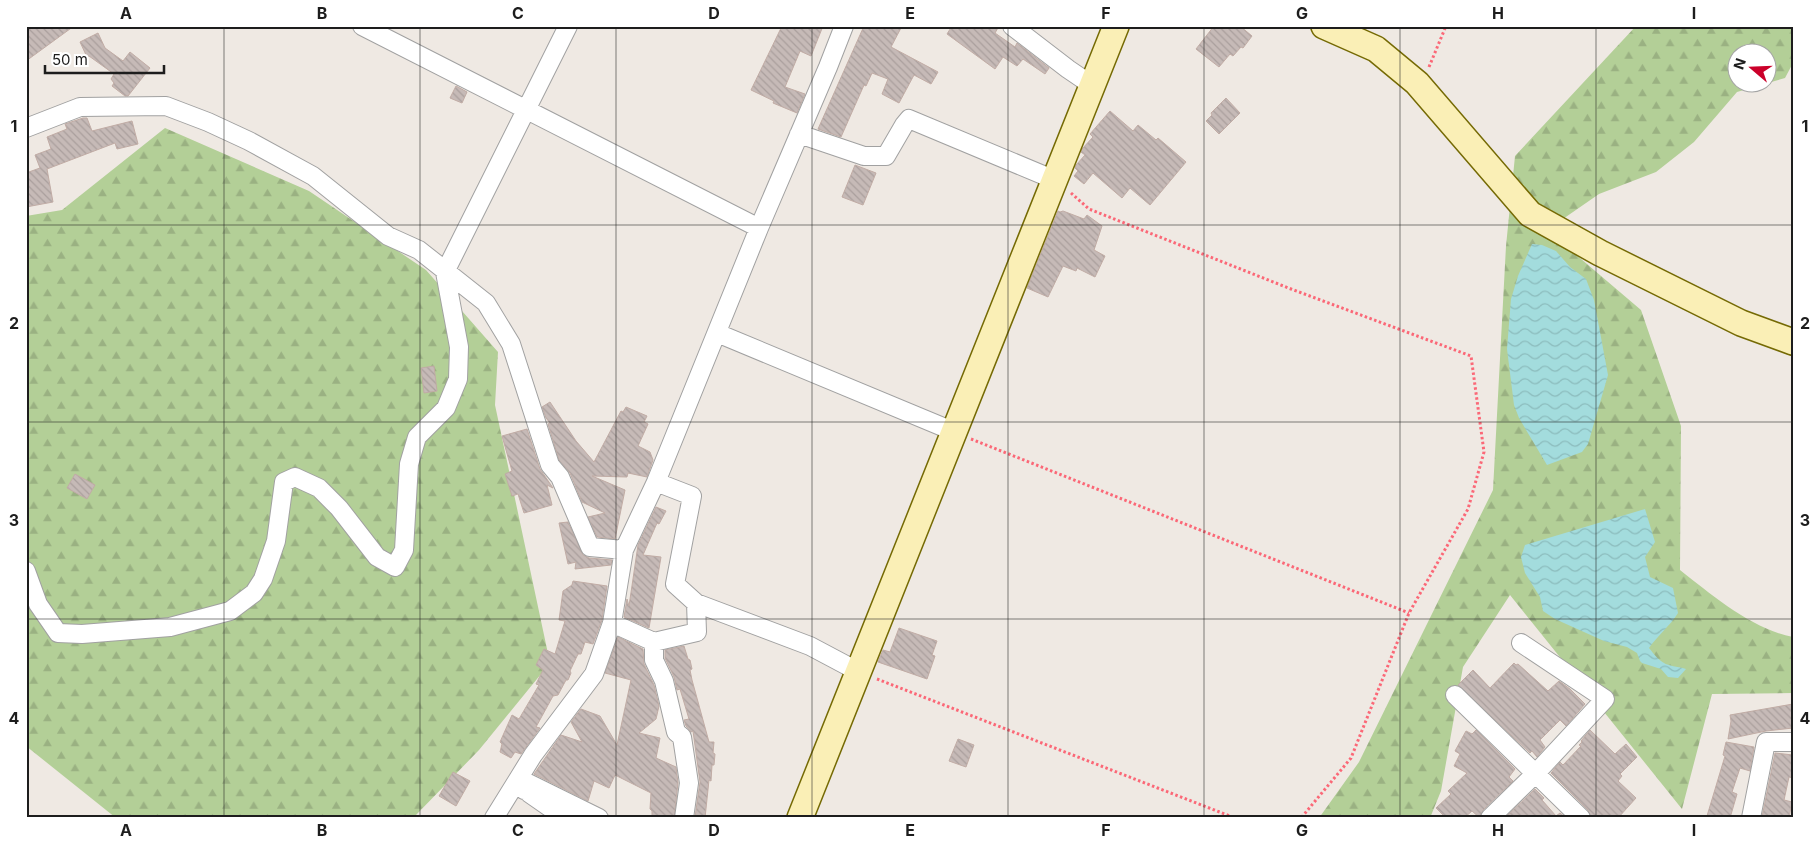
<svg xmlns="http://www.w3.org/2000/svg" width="1819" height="844" font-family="Inter,sans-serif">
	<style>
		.forest { fill: url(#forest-firs); fill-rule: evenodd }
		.water { fill: url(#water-waves) }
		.building { fill: url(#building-back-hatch); stroke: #c1aca5 }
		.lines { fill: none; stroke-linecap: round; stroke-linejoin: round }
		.street-casing { stroke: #a1a1a1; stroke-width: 20 }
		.secondary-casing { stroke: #756a04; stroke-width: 28 }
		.path { stroke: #fb6877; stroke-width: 3; stroke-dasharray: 2.5 2.5; stroke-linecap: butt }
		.street { stroke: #fff; stroke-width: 18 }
		.secondary { stroke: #faefb6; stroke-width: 25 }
		.grid { fill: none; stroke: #1d1d1d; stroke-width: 1; stroke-opacity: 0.55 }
		.neatline { fill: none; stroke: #1d1d1d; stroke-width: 2 }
		.grid-label { font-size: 16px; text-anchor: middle; font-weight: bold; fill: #1d1d1d }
	</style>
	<defs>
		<pattern id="forest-firs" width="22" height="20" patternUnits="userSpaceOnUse" patternTransform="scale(1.25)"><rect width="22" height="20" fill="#b3cf97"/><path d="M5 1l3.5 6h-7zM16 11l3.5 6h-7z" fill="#9ab182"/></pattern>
		<pattern id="water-waves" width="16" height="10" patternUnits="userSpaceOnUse" patternTransform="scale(1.25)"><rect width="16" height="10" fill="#a3dcdd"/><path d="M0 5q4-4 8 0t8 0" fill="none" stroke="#8cbcbd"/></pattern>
		<pattern id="building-back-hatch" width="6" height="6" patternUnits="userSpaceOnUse" patternTransform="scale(1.25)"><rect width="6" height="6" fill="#c6bab7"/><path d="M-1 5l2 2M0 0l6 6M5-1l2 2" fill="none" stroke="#aa9f9d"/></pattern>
	</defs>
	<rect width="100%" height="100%" fill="#efe9e3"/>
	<path class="forest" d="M1636,26H1793V63L1785,78L1737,92L1694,142L1656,172L1599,194L1547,230L1641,310L1681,426L1680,570C1713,596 1752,629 1793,637V693L1712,694L1682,809L1510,595L1463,667L1441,791L1430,818H1319L1359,762L1493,490L1506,246L1515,156ZM1736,52H1766V82H1736Z
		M165,128L309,191L426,270L498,352L495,405L550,663L479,750L416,815L405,818H116L26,746V216L62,210Z"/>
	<path class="water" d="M1532,244L1542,245L1556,251L1570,267L1586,279L1594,300L1608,375L1588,444L1582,452L1547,465L1519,418L1514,405L1507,349L1511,299L1518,276Z
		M1645,509L1655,542L1645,557L1650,577L1673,588L1678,613C1670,626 1658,635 1649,648C1654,654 1660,663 1669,665C1675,667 1680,667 1686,669L1678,678L1668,677L1661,669L1642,663L1640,661L1637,653L1627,647L1604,641L1555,619L1543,611L1540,597L1525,573L1521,557L1525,545Z"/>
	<path class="building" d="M32,26H74L26,61V30Z
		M782,26H823L811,56L800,51L785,87L805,94L797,113L773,103L774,101L751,90Z
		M864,26H902L891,47L938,72L931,84L914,75L899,103L882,94L888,79L872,73L866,86L864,85L841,137L818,129Z
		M952,26H999L995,33L1015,47L1017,43L1049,68L1045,74L1023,59L1017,66L1003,57L995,69L947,34Z
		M1214,26H1240L1252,36L1243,48L1241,47L1233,56L1230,54L1219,67L1196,49Z
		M98,33L105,48L123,61L130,52L150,68L128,96H125L112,86L114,83L111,79L114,74L89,56L87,57L80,42Z
		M456,86L467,92L462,103L450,98Z
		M1226,98L1240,113L1219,134L1206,121L1212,115L1211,113Z
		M1110,111L1133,131L1138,125L1156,140L1158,138L1186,162L1150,205L1130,188L1122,198L1093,173L1084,184L1074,176L1078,171L1075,168L1076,165L1085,155L1081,152L1082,149L1093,137L1090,134Z
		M83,118H87L92,131L132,121L138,144L117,149L115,143L47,169L53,202L26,207V173L40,168L35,155L51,149L47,137L67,129L65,124Z
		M855,165L876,173L863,205L842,197Z
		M1058,211L1060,212L1063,211L1084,219L1087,215L1102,226L1094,250L1105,256L1095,277L1077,268L1076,271L1063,266L1048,297L1027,288Z
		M434,366L437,391L424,393L421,368Z
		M550,402L576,441L594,462L621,411L623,412L626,407L647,416L644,422L648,424L638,446L650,452L653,460L647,477L628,473L627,477L592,476L625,490L615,539L597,537L588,517L605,513L582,502L570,473L559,460L548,424L550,423L546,418L542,407Z
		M527,429L540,469L553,488L547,485L552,505L524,513L518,494L512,496L505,474L512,471L502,436Z
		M75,474L95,485L87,499L67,488Z
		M656,507L666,511L659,524L657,523L643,555L661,557L649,628L624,617L627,599L629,606L638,545Z
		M568,522L583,555L589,558L612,560L611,565L575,569L576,562L568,564L559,523Z
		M573,581L607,586L602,620L593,644L585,642L581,654H578L570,671L571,673L568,680H566L558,695L553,696L536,727L540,728L521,754L515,752L511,758L500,752L502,744L500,742L512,715L519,719L539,685L536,684L543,670L536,665L544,649L555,654L565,621L559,620L563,591L572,585Z
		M899,628L937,641L932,655L935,656L927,679L878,662L883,650L890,652Z
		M618,637L643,649L644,664L654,685L659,706L656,719L639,733L660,738L656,758L676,767L678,783L674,818L652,817V811L650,809L651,793L615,775L609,788L594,781L588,801L534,774L561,735L582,742L571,722L581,709L600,716L617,745L631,680L605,673Z
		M684,646L688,659L690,660L692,669L690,670L692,680L709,742H714L713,753L715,754L714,765H712L711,781L709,780L705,818L695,817L700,782L693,731L691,732L686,726L684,720L689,719L680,689L677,690L674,677L665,658V650Z
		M1514,663L1516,665L1518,664L1548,691L1559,681L1570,689L1585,704L1566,726L1560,720L1540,740L1545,747L1537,757L1532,751L1530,753L1458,685L1473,670L1490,688Z
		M1793,704V728L1766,731L1728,739L1731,721L1730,715Z
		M1476,730L1515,769L1509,777L1513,781L1483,810L1480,818L1472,811L1464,818H1446L1436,808L1451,794L1448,791L1467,773L1454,766L1460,754L1455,751L1466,731L1472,734Z
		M1590,730L1615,754L1626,744L1637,757L1620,774L1622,776L1618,781L1636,798L1618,818H1591L1588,810L1551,773L1560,762L1563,765L1581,746L1579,745L1582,742L1581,741Z
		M958,739L974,745L966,767L949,761Z
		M1726,742L1754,747L1750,771L1740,768L1732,792L1737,794L1730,818H1714L1707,816L1725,756L1723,755Z
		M1775,753L1793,755V778L1789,777L1784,800L1792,802L1789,818L1762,817Z
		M453,772L470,781L456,806L439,796Z
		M1535,789L1544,798L1542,800L1556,816L1560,813L1566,818H1510L1508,815Z"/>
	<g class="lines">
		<defs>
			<path id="street" d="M362,26L759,228
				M1012,26L1068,69L1093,86
				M26,128L80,107L166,106L208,122L249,141L313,176L388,236L419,250L486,303L511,344L550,465L560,477L590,547L624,550
				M799,134L864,156H886L904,125L909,119L1055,180
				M717,333L955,432
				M656,482L692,496L675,584L696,603L810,646L859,672
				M26,571L38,604L58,633L82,634L170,627L230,611L254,593L263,579L276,541L284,482L295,477L319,488L339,508L377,557L395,567L404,550L409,464L417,437L446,408L458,379L459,347L445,272L568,26
				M612,623L654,642L697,632L696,603
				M654,642V660L664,681L676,732L682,737L689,783L684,818
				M1455,695L1581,818
				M524,790L528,783L599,818
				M529,793L565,818
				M494,818L533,755L594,674L612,623L624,550L656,482L759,228L828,67L844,26
				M1490,818L1536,773L1605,699L1521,643
				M1751,818L1766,742H1793"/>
			<path id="secondary" d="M1324,26L1376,49L1417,83L1530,214L1600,253L1741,323L1793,342
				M800,818L1116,26"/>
		</defs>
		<use href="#street" class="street-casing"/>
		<use href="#secondary" class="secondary-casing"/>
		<path class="path" d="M1429,67L1446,26
			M1071,193L1089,209L1291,289L1471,356L1484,452L1468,509L1409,613L1351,758L1301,818
			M971,439L1409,613
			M877,679L1235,818"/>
		<use href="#street" class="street"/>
		<use href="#secondary" class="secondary"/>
	</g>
	<path class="grid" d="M224,26V818M420,26V818M616,26V818M812,26V818M1008,26V818M1204,26V818M1400,26V818M1596,26V818M26,225H1793M26,422H1793M26,619H1793"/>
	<rect width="1819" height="844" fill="none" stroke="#ffffff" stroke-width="55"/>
	<g transform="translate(1752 68) rotate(289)"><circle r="24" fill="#ffffff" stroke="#a5a5a5"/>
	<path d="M0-4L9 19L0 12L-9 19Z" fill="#cb002a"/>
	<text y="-8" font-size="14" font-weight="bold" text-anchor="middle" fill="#1d1d1d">N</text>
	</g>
	<path d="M45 65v8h119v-8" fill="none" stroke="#1d1d1d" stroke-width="2.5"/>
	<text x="52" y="65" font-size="15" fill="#1d1d1d" stroke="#ffffff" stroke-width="4" paint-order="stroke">50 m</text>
	<rect x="28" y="28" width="1764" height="788" class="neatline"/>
	<g class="grid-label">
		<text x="126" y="19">A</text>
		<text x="322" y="19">B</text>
		<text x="518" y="19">C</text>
		<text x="714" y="19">D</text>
		<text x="910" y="19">E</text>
		<text x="1106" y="19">F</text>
		<text x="1302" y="19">G</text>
		<text x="1498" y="19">H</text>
		<text x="1694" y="19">I</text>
		<text x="14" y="132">1</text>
		<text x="1805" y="132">1</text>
		<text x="14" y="329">2</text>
		<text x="1805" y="329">2</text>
		<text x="14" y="526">3</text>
		<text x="1805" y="526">3</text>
		<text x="14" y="724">4</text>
		<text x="1805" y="724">4</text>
		<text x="126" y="836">A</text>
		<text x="322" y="836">B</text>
		<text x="518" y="836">C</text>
		<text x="714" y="836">D</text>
		<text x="910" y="836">E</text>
		<text x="1106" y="836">F</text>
		<text x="1302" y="836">G</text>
		<text x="1498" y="836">H</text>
		<text x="1694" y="836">I</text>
	</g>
</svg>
